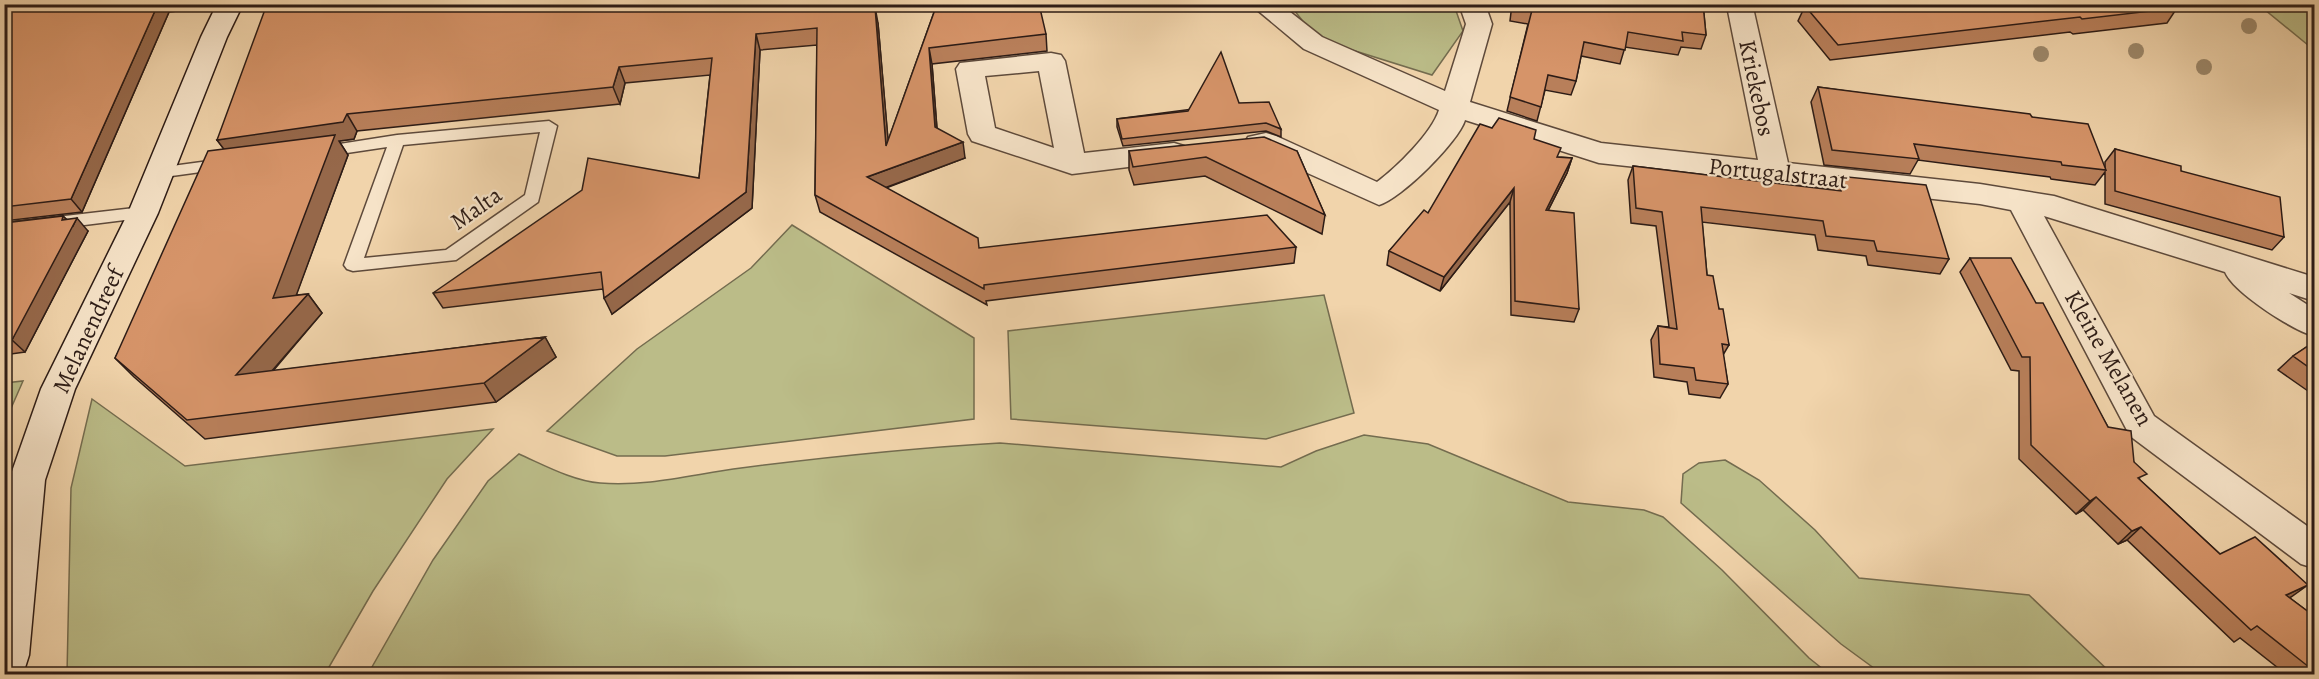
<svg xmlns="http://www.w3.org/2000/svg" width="2319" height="679" font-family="Alegreya,serif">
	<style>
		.green { fill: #bbbc88; stroke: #746c4f; stroke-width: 1.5 }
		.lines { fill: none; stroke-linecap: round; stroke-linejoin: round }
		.lane-casing { stroke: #5e4a3b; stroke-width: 3 }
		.street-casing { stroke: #5e4a3b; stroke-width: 3 }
		.secondary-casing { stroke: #2d1c16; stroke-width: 3 }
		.lane { fill: #f6e3c8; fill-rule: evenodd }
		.street { fill: #f6e3c8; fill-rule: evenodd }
		.secondary { fill: #f6e3c8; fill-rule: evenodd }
		.tree { fill: #9d896c }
		.wall { fill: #b87f5a; stroke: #2d1c16; stroke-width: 1.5 }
		.shaded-wall { fill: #96684a; stroke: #2d1c16; stroke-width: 1.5 }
		.building { fill: #d69469; stroke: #2d1c16; stroke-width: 1.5 }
		.labels { text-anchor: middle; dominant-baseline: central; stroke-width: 4.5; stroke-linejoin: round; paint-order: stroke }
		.street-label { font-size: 24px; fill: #2d1c16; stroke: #f6e3c8 }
	</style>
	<rect width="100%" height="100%" fill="#f1d4ab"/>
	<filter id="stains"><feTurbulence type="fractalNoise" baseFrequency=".00333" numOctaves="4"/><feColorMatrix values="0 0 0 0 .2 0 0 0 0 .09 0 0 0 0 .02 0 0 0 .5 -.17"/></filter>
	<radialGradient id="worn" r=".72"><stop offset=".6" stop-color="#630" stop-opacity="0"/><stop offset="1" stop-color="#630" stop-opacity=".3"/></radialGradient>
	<path class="green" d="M1290,5H1454L1463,31L1432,75L1317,39Z
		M2259,5H2314V50Z
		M792,225L974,338V419L665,456H617L547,431L637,349L751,268Z
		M1324,295L1354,413L1266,439L1011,419L1008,331Z
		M23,381L5,422V383Z
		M92,399L185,466L493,429L447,479L373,591L325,674H67L71,488Z
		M1364,435L1428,444L1568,502L1644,510L1663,517L1722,570L1809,658L1829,674H368L433,560L488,481L519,454C544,465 573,481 600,483C648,487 694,474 741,468C827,457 914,448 1000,443L1281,467L1316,451Z
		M1725,460L1759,480L1815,530L1859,578L2029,595L2112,674H1882L1841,644L1681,503L1683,474L1699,463Z"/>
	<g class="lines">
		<defs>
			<path id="lane" d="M549,121L557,126L538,202L456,260L353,271L347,269L344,265L387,147L320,157L314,156L312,152L314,148L397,135ZM540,132L525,195L446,250L364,258L403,145Z
				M224,159L230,160L232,164L230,168L157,178L151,177L149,173L151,169L157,168Z
				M143,207L149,209L151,213L149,217L4,235V223Z"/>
			<path id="street" d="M1250,4H1280L1322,37L1445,91L1466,24L1459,4H1485L1492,24L1470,102L1601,143L1758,160L1728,11L1733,4H1760L1754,12L1788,163L1980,184L2054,196L2314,277V301L2289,293L2314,309V336C2292,330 2233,292 2225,272L2044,216L2154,416L2314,531V568L2301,564L2130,436L2011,210L1980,204L1599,163L1465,120C1459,141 1401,199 1379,205L1263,153L1248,151L1244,144L1248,137L1266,133L1276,136L1377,182C1396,168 1432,133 1439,110L1304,49Z
				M1051,53L1061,55L1065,61L1084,153L1174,143L1184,146L1189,153L1184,160L1072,174L972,141L968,134L956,69L960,63ZM1039,71L1054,148L995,128L985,76Z"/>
			<path id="secondary" d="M217,4H243L227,37L158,213L75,389L45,480L29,655L23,674H4V520L9,480L41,389L128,213L201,37Z"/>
		</defs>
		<use href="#lane" class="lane-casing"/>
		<use href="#street" class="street-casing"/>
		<use href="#secondary" class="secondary-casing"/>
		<use href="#lane" class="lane"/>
		<use href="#street" class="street"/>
		<use href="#secondary" class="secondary"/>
	</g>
	<g class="tree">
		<circle cx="2249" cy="26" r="8"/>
		<circle cx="2136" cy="51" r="8"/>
		<circle cx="2041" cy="54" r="8"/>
		<circle cx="2204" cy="67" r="8"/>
	</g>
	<path class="wall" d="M4,4H189L186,10L169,12L82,212L4,221Z
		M937,4L1046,34L1047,51L932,64L937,128L965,158L886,188L979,248L1296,247L1294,263L986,301L987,305L820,212L815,195L817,45L760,50L752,208L612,314L603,289L443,308L433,293L699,178L710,75L625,83L620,104L357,131L354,139L339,141L348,155L296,295L308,294L322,313L273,371L545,337L556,357L496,402L205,439L134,377L115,358L224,149L217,140L861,8L878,23L888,141Z
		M1512,4H1703L1706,35L1701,49L1681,47L1678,55L1625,47L1620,64L1581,56L1576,81L1571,95L1545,90L1537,121L1507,111L1528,24L1510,21Z
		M1805,6L2177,8L2167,23L2073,34L2070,32L1830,60L1798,21Z
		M1818,87L2032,117L2105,167V162L2115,149L2181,171L2284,237L2272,250L2105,204V172L2095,185L2051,179L2050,177L1918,160L1910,174L1824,165L1811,102Z
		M1239,103L1281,129V137L1266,131L1123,146L1117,127V119Z
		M1492,128L1534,139L1558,157L1572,158L1567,173L1548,211L1579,309L1574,322L1511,315L1510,202L1440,291L1387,265L1389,251L1428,213Z
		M1129,151H1297L1325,215L1322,234L1205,176L1134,185L1129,170Z
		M1633,166L1830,190L1838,176L1949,259L1940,274L1868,265L1866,256L1818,250L1815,235L1702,222L1707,275L1719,309L1729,345L1723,355L1728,384L1720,398L1689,394L1687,382L1654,377L1651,340L1658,326L1669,327L1656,226L1631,223L1628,180Z
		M63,216L66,219L88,231L25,352L4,355V223Z
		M1970,258L2036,303L2108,427L2134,462L2140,480L2220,554L2290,598L2314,616V675H2287L2240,638L2234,642L2127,540L2118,544L2083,510L2076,514L2019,459V371L2011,370L1960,272Z
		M2314,342V388L2308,391L2278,370L2293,356Z"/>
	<path class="shaded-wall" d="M158,4H164L169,12L82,212L71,199Z
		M182,4H189L186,10Z
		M875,7L878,23L890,162L886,146Z
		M756,34L760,50L752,208L612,314L604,298L746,192Z
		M929,48L932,64L938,143L935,127Z
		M619,67L625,83L620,104L613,87Z
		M347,114L357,131L354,139L339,141L348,155L289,315L308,294L322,313L252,394L236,375L229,156L217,140Z
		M963,142L965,158L871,193L867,177Z
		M1572,158L1567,173L1541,224L1546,210Z
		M1514,188L1510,202L1440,291L1444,277Z
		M63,216L73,226L77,218L88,231L25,352L12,340Z
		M545,337L556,357L496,402L484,383Z
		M2096,497L2083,510L2076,514L2090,501Z
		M2141,527L2127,540L2118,544L2132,531Z
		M2308,585L2291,597L2270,608L2286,595Z"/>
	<path class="building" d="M4,4H158L71,199L4,207Z
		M267,4H858V8L875,7L886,146L937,4H1039L1046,34L929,48L935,127L963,142L867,177L978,238L979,248L1267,215L1296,247L984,285V289L815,195L817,28L756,34L746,192L604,298L601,272L433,293L582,190L588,158L699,178L712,58L619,67L613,87L347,114L343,122L217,140Z
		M1514,4H1703L1706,35L1682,32L1683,41L1628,32L1625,50L1584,42L1576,81L1548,75L1541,107L1510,97L1532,10L1513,7Z
		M1819,4H2173L2177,8L2082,19L2080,17L1838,45L1805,6Z
		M1221,52L1239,103L1269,102L1281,129L1266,123L1122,139L1117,119L1188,111Z
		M1818,87L2030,114L2032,117L2088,124L2106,170L2062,165L2061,162L1914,144L1919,159L1832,150Z
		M1499,118L1536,130L1534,139L1561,148L1557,157L1572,158L1546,210L1574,213L1579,309L1515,301L1514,188L1444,277L1389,251L1424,210L1428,213L1480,124L1492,128Z
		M335,135L273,298L308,294L236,375L545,337L484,383L187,420L115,358L208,151Z
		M1264,137L1297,151L1325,215L1206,157L1133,167L1129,151Z
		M2115,149L2181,166V171L2280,197L2284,237L2115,191Z
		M1633,166L1841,191L1838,176L1926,185L1949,259L1877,251L1874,241L1826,236L1823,221L1701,207L1707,275L1713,276L1719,309H1723L1729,345L1722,344L1728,384L1696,380L1694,368L1660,364L1658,326L1677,329L1662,212L1636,208Z
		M63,216L62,220L77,218L12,340L4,341V223Z
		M1970,258H2011L2036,303H2043L2108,427L2131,431L2134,462L2147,474L2138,478L2220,554L2255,537L2308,585L2286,595L2314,616V671L2257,626L2251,630L2141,527L2132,531L2096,497L2090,501L2031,445L2030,357H2022Z
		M2314,342V371L2293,356Z"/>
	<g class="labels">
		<g class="street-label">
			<text transform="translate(1757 88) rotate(78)">Kriekebos</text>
			<text transform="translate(1778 173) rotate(6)">Portugalstraat</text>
			<text transform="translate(476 208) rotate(-35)">Malta</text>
			<text transform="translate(88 330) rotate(-65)">Melanendreef</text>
			<text transform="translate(2109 358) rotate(60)">Kleine Melanen</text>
		</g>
	</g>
	<rect width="2319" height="679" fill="none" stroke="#f1d4ab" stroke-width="24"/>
	<rect x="6" y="6" width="2307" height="667" fill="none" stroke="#2d1c16" stroke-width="3"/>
	<rect x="12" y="12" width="2295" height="655" fill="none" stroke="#2d1c16" stroke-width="1.5"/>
	<rect width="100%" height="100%" filter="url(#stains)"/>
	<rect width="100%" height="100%" fill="url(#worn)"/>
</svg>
